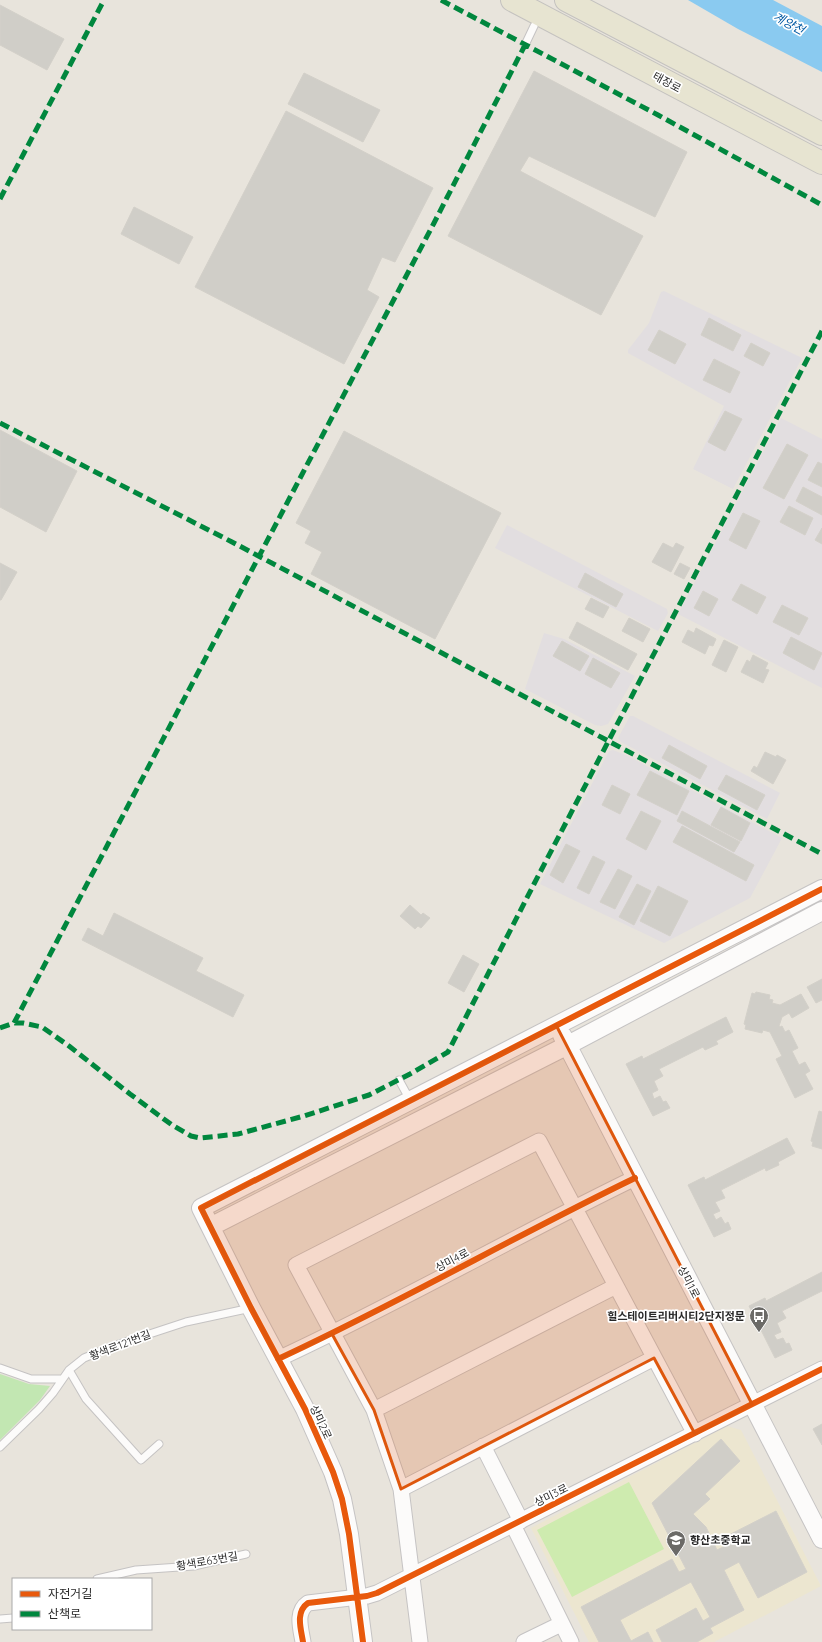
<svg xmlns="http://www.w3.org/2000/svg" width="822" height="1642" font-family="Quicksand,'Noto Sans KR',sans-serif">
	<style>
		.industrial { fill: #e2dee0 }
		.education { fill: #ece6d0 }
		.green { fill: #c2e7b2 }
		.pitch { fill: #ceebaf }
		.water { fill: #8acaf0 }
		.building { fill: #d0cec8; stroke: #d3d0c9 }
		.lines { fill: none; stroke-linecap: round; stroke-linejoin: round }
		.service-casing { stroke: #c5c3c3; stroke-width: 9 }
		.minor-casing { stroke: #c5c3c3; stroke-width: 17 }
		.tertiary-casing { stroke: #c5c3c3; stroke-width: 20 }
		.primary-casing { stroke: #c4c2bf; stroke-width: 24 }
		.service { stroke: #fcfbfa; stroke-width: 7 }
		.minor { stroke: #fcfbfa; stroke-width: 15 }
		.tertiary { stroke: #fcfbfa; stroke-width: 18 }
		.primary { stroke: #e7e4d1; stroke-width: 22 }
		.quiet { stroke: #00873e; stroke-width: 5; stroke-dasharray: 10 5; stroke-linecap: butt }
		.cycleway-casing { stroke: #fff; stroke-width: 8 }
		.cycleway { stroke: #e8590c; stroke-width: 6 }
		.marked { fill: #de570d; fill-opacity: 0.2; stroke: #de570d; stroke-width: 3; stroke-linejoin: round }
		.labels { text-anchor: middle; dominant-baseline: central; stroke-width: 3.5; stroke-linejoin: round; paint-order: stroke }
		.street-label { font-size: 11px; fill: #282828; stroke: #fff }
		.poi-label { font-size: 11px; font-weight: bold; fill: #282828; stroke: #fff; text-anchor: end }
		.water-label { font-size: 12px; font-style: italic; fill: #0159a3; stroke: #fff }
	</style>
	<rect width="100%" height="100%" fill="#e8e4dc"/>
	<path class="industrial" d="M664,291L802,358L733,489L693,469L724,406L628,353V350L649,323L661,292Z
		M781,418L822,439V688L678,614Z
		M507,525L667,609L668,613L658,631L495,548Z
		M544,633L564,639L635,676L608,724L601,726L595,725L525,689Z
		M630,716H633L780,793L767,819L621,742L618,738Z
		M613,750L628,756L782,838L750,898L664,943L540,884L609,751Z"/>
	<path class="education" d="M727,1426L741,1430L821,1586L714,1642H589L531,1528Z"/>
	<path class="green" d="M0,1374L29,1384L50,1386L40,1400L0,1440Z"/>
	<path class="pitch" d="M629,1482L664,1549L572,1597L537,1530Z"/>
	<path class="water" d="M688,0H773L822,26V72L738,29Z"/>
	<path class="building" d="M0,5L64,39L47,70L0,45Z
		M534,71L687,152L655,217L529,156L520,171L643,236L601,315L448,236Z
		M304,73L380,110L363,142L288,104Z
		M286,111L433,188L395,262L382,257L367,290L379,297L344,364L195,287Z
		M134,207L193,237L179,264L121,234Z
		M709,318L741,335L733,351L701,335Z
		M659,330L686,344L675,364L648,350Z
		M751,343L770,353L763,366L744,356Z
		M714,359L740,372L730,393L703,380Z
		M725,411L742,419L725,451L708,442Z
		M0,430L77,471L46,532L0,507Z
		M344,431L501,513L435,639L311,574L322,552L305,543L311,531L296,523Z
		M787,444L808,455L784,499L763,488Z
		M818,462L822,464V487L808,480Z
		M803,487L822,497V515L796,501Z
		M789,506L813,518L805,535L780,522Z
		M743,513L760,521L746,549L729,540Z
		M822,528V544L815,540Z
		M663,543L673,548L676,543L684,547L671,572L652,562Z
		M0,563L17,572L1,600H0Z
		M680,563L690,568L684,579L674,574Z
		M585,573L623,594L616,607L578,587Z
		M741,584L766,597L757,614L732,600Z
		M703,591L718,599L709,616L694,608Z
		M591,598L609,607L603,618L585,609Z
		M782,605L808,618L799,635L773,622Z
		M629,618L650,629L643,642L622,631Z
		M577,622L637,654L628,670L569,638Z
		M696,628L716,639L713,646L709,645L705,654L682,642L688,630L694,633Z
		M791,637L822,653L814,670L783,653Z
		M724,640L738,647L726,672L712,665Z
		M562,641L589,656L580,671L553,656Z
		M753,655L768,663L765,669L769,670L763,683L741,672L747,660L750,662Z
		M593,658L620,673L611,688L585,674Z
		M669,745L707,766L700,779L662,758Z
		M765,752L776,757L777,755L786,760L773,784L751,771L754,766L757,768Z
		M650,771L689,791L677,815L637,795Z
		M726,775L765,795L757,810L718,789Z
		M612,785L630,794L620,814L602,805Z
		M721,807L750,823L741,841L711,825Z
		M641,811L661,821L646,850L626,839Z
		M682,811L740,842L734,852L677,821Z
		M682,826L754,865L746,881L673,842Z
		M566,844L580,851L563,883L550,875Z
		M593,856L605,862L589,894L577,888Z
		M618,869L632,876L615,909L600,902Z
		M637,884L651,891L634,925L619,917Z
		M658,886L688,901L670,936L640,921Z
		M410,905L421,915L423,913L430,918L421,928L418,926L415,929L400,916Z
		M114,913L203,958L196,971L244,995L233,1017L82,940L88,928L103,936Z
		M463,955L479,964L464,992L448,983Z
		M822,979V1000L816,1003L807,987Z
		M756,992L770,995L769,999L773,1000L772,1003L780,1005L801,994L809,1008L792,1018L789,1013L782,1017L779,1026L780,1027L782,1026L785,1032L789,1030L798,1048L792,1051L799,1065L805,1062L810,1071L805,1074L813,1089L795,1098L776,1059L782,1056L770,1032L763,1030L762,1033L745,1029L746,1025L744,1024L752,993L755,994Z
		M726,1017L733,1032L716,1041L718,1044L705,1050L703,1047L659,1069L663,1076L654,1081L658,1090L652,1093L654,1099L660,1096L663,1102L666,1101L670,1108L653,1116L626,1064L642,1056L643,1059Z
		M819,1111L822,1112V1149L812,1146L813,1142L811,1141Z
		M787,1138L795,1153L778,1162L779,1165L766,1171L765,1168L721,1190L725,1198L715,1202L720,1211L713,1214L716,1220L721,1217L725,1224L728,1222L731,1229L714,1237L688,1185L704,1177L705,1180Z
		M822,1272V1291L782,1311L786,1318L777,1323L781,1332L774,1335L777,1340L783,1338L786,1344L789,1343L792,1350L775,1358L749,1306L765,1298L766,1301Z
		M822,1424V1445L813,1429Z
		M721,1439L740,1461L705,1494L710,1499L693,1514L706,1527L717,1550L729,1544L725,1537L776,1511L807,1572L758,1598L739,1562L724,1570L744,1610L710,1628L713,1633L697,1642H662L656,1630L696,1608L703,1621L710,1617L691,1582L620,1620L631,1641L648,1632L653,1642H599L581,1607L672,1559L679,1572L686,1569L652,1503Z"/>
	<g class="lines">
		<defs>
			<path id="service" d="M525,45L534,26
				M399,1080L410,1100
				M0,1368L31,1379H62
				M69,1370L86,1399L141,1460L159,1444
				M0,1447L39,1409L53,1393L69,1370L84,1358L113,1346L186,1322L251,1308
				M97,1579L136,1570L194,1566L246,1554
				M0,1619L13,1618"/>
			<path id="minor" d="M278,1359C399,1303 515,1236 635,1178
				M374,1410L616,1286
				M483,1446L521,1521
				M401,1489L654,1358
				M513,1525L571,1642
				M303,1642C301,1629 295,1612 308,1603L367,1596L377,1593L822,1369
				M420,1642L401,1489L374,1410L296,1265L539,1141L695,1434
				M524,1642L561,1624"/>
			<path id="tertiary" d="M562,1035L822,1539
				M212,1226L568,1045L822,911
				M363,1642L349,1534L342,1499L333,1472L305,1409L251,1308L201,1208L822,889"/>
			<path id="primary" d="M512,0L822,163
				M566,0L822,134"/>
		</defs>
		<use href="#service" class="service-casing"/>
		<use href="#minor" class="minor-casing"/>
		<use href="#tertiary" class="tertiary-casing"/>
		<use href="#primary" class="primary-casing"/>
		<use href="#service" class="service"/>
		<use href="#minor" class="minor"/>
		<use href="#tertiary" class="tertiary"/>
		<use href="#primary" class="primary"/>
		<path class="quiet" d="M441,0L658,115L822,205
			M0,199L104,0
			M0,423L232,542L822,854
			M14,1023L434,223L525,45
			M0,1028L14,1023H23L42,1027L69,1046L130,1094L172,1125L191,1136L200,1138L238,1134L304,1116L369,1095L410,1074L448,1052L534,884L822,331"/>
		<defs>
			<path id="cycleway" d="M278,1359C399,1303 515,1236 635,1178
				M303,1642C301,1629 295,1612 308,1603L367,1596L377,1593L822,1369
				M363,1642L349,1534L342,1499L333,1472L305,1409L251,1308L201,1208L822,889"/>
		</defs>
		<use href="#cycleway" class="cycleway-casing"/>
		<use href="#cycleway" class="cycleway"/>
	</g>
	<path class="marked" d="M556,1025L752,1404L695,1434L654,1358L401,1489L374,1410L332,1334L278,1359L201,1208Z"/>
	<defs>
		<symbol id="bus-pin" viewBox="-11 -11 22 30"><path d="M0 17L-7.5 6A9.5 9.5 0 1 1 7.5 6Z" fill="#6b6a67" stroke="#fff"/><path d="M-5-6H5V4H4V6H2V4H-2V6H-4V4H-5ZM-3.5-4V0h7V-4ZM-3.5 1.2v1.5H-2V1.2ZM2 1.2v1.5H3.5V1.2Z" fill="#fff"/></symbol>
		<symbol id="school-pin" viewBox="-11 -11 22 30"><path d="M0 17L-7.5 6A9.5 9.5 0 1 1 7.5 6Z" fill="#6b6a67" stroke="#fff"/><path d="M0-5L7-2L0 1L-7-2ZM-4 1L0 2.5L4 1V4Q0 6-4 4Z" fill="#fff"/></symbol>
	</defs>
	<g fill-rule="evenodd">
		<use href="#bus-pin" x="748" y="1305" width="22" height="30"/>
		<use href="#school-pin" x="665" y="1529" width="22" height="30"/>
	</g>
	<g class="labels">
		<g class="street-label">
			<text transform="translate(667 82) rotate(28)">태장로</text>
			<text transform="translate(452 1260) rotate(-28)">상미4로</text>
			<text transform="translate(689 1282) rotate(63)">상미1로</text>
			<text transform="translate(120 1345) rotate(-21)">황색로121번길</text>
			<text transform="translate(321 1422) rotate(65)">상미2로</text>
			<text transform="translate(551 1495) rotate(-27)">상미3로</text>
			<text transform="translate(207 1561) rotate(-10)">황색로63번길</text>
		</g>
		<g class="poi-label">
			<text x="745" y="1316">힐스테이트리버시티2단지정문</text>
			<text x="690" y="1540" text-anchor="start">향산초중학교</text>
		</g>
		<g class="water-label">
			<text transform="translate(789 23) rotate(28)">계양천</text>
		</g>
	</g>
	<rect x="12" y="1578" width="140" height="52" fill="#ffffff" stroke="#a9a9a9"/>
	<rect x="20" y="1591" width="20" height="6" fill="#e8590c" stroke="#a9a9a9"/>
	<text x="48" y="1598" font-size="12" fill="#282828">자전거길</text>
	<rect x="20" y="1611" width="20" height="6" fill="#00873e" stroke="#a9a9a9"/>
	<text x="48" y="1618" font-size="12" fill="#282828">산책로</text>
</svg>
